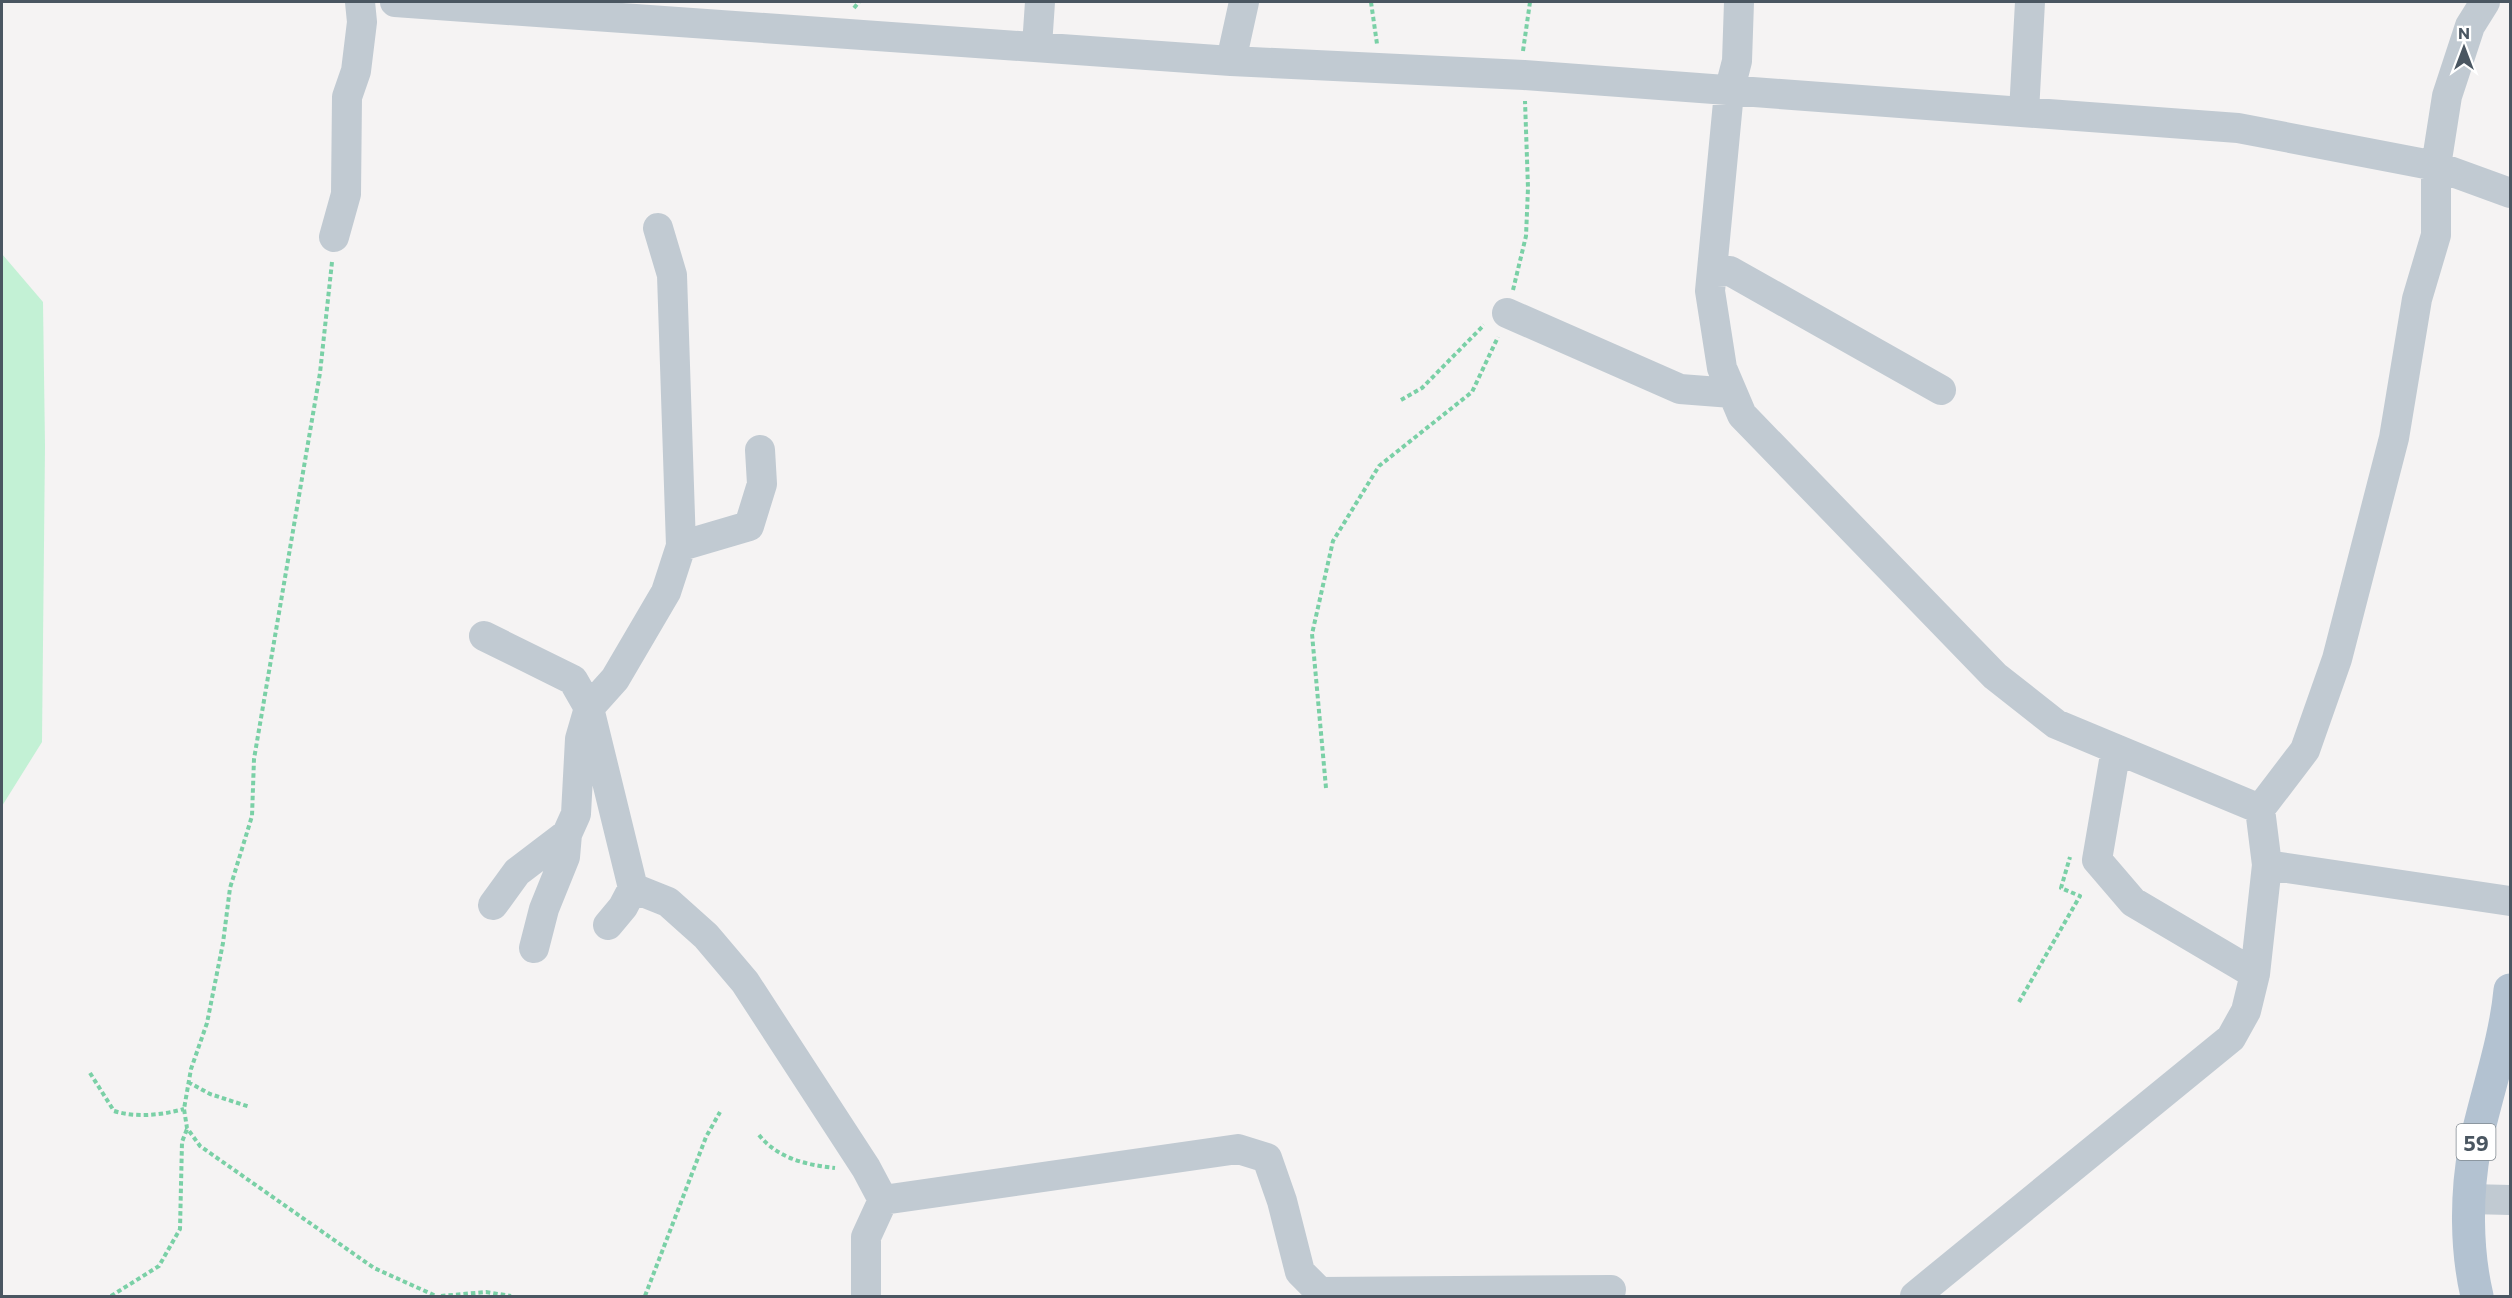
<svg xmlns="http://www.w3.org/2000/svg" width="2512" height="1298" font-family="Commissioner,sans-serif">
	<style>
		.green { fill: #c3f1d5 }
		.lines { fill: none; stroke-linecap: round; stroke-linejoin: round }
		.path { stroke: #7ad0a6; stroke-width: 4; stroke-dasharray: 4.5 3; stroke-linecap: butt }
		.minor { stroke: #c1cad2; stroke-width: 30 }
		.major { stroke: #b3c2d1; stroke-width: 33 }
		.labels { text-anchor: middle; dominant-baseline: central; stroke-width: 6; stroke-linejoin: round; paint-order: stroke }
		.shield { fill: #fff; stroke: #808990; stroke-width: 1.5 }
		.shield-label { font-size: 21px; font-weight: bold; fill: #4a5661 }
	</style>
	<rect width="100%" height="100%" fill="#f5f3f3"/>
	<path class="green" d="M2,254L43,302L45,446L42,742L2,806Z"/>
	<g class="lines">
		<path class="path" d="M1371,2L1377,44
			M854,8L859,2
			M1523,51L1530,2
			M332,262L320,373L254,759L252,816L230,888L223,943L207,1023L191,1069L184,1109L187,1128L200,1146L374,1268L436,1296
			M1513,290L1526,236L1528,188L1525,101
			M1401,400L1422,388L1484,325
			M1326,788L1312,634L1333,541L1379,466L1472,392L1498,337
			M2019,1002L2080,896L2061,888L2070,857
			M90,1073L114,1111C137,1118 161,1115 184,1109
			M188,1082L210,1094L250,1107
			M759,1135C777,1158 806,1165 835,1168
			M111,1296L159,1266L180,1229L182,1142L187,1129
			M441,1296L486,1292L511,1296
			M645,1296L706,1137L720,1112"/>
		<path class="minor" d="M395,2L1231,61L1524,75L2238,128L2436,166L2510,193
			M1739,2L1737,61L1729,92L1710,291L1722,368L1742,415L1995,676L2056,724L2260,809
			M1037,46L1040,2
			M1231,61L1244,2
			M2024,112L2030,2
			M658,228L672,275L681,546L666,592L615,679L589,708L633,888L668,902L706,936L745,982L866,1168L883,1200L866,1237V1296
			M334,237L346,194L347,97L356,71L362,22L360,2
			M1712,272L1730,271L1941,390
			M1507,313L1680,389L1732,393
			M681,546L749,526L762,484L760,450
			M484,636L573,680L589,708L580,739L576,814L567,834L565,857L544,909L534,948
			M2116,749L2097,860L2133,902L2255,974
			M2267,865L2510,901
			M493,905L517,872L567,834
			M608,925L623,907L633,888
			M2470,1199L2510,1200
			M883,1200L1238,1149L1267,1158L1282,1201L1300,1272L1320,1292L1611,1290
			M1915,1296L2231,1038L2246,1011L2255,974L2267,865L2260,809L2305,750L2337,659L2394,438L2417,299L2436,235V166L2447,96L2470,26L2485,2"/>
		<path class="major" d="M2477,1296C2466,1249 2466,1194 2475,1146C2486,1094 2505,1043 2510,990"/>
	</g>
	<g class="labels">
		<rect class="shield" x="2456.5" y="1124" width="39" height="36" rx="4.5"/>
		<g class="shield-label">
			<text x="2476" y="1142">59</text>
		</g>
	</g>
	<rect width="2512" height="1298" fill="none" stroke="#4a5661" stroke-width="6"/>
	<g transform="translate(2464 48)" stroke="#ffffff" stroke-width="4.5" paint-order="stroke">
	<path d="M0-4.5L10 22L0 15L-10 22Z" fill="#4a5661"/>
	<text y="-9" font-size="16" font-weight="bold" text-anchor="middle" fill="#4a5661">N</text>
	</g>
</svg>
